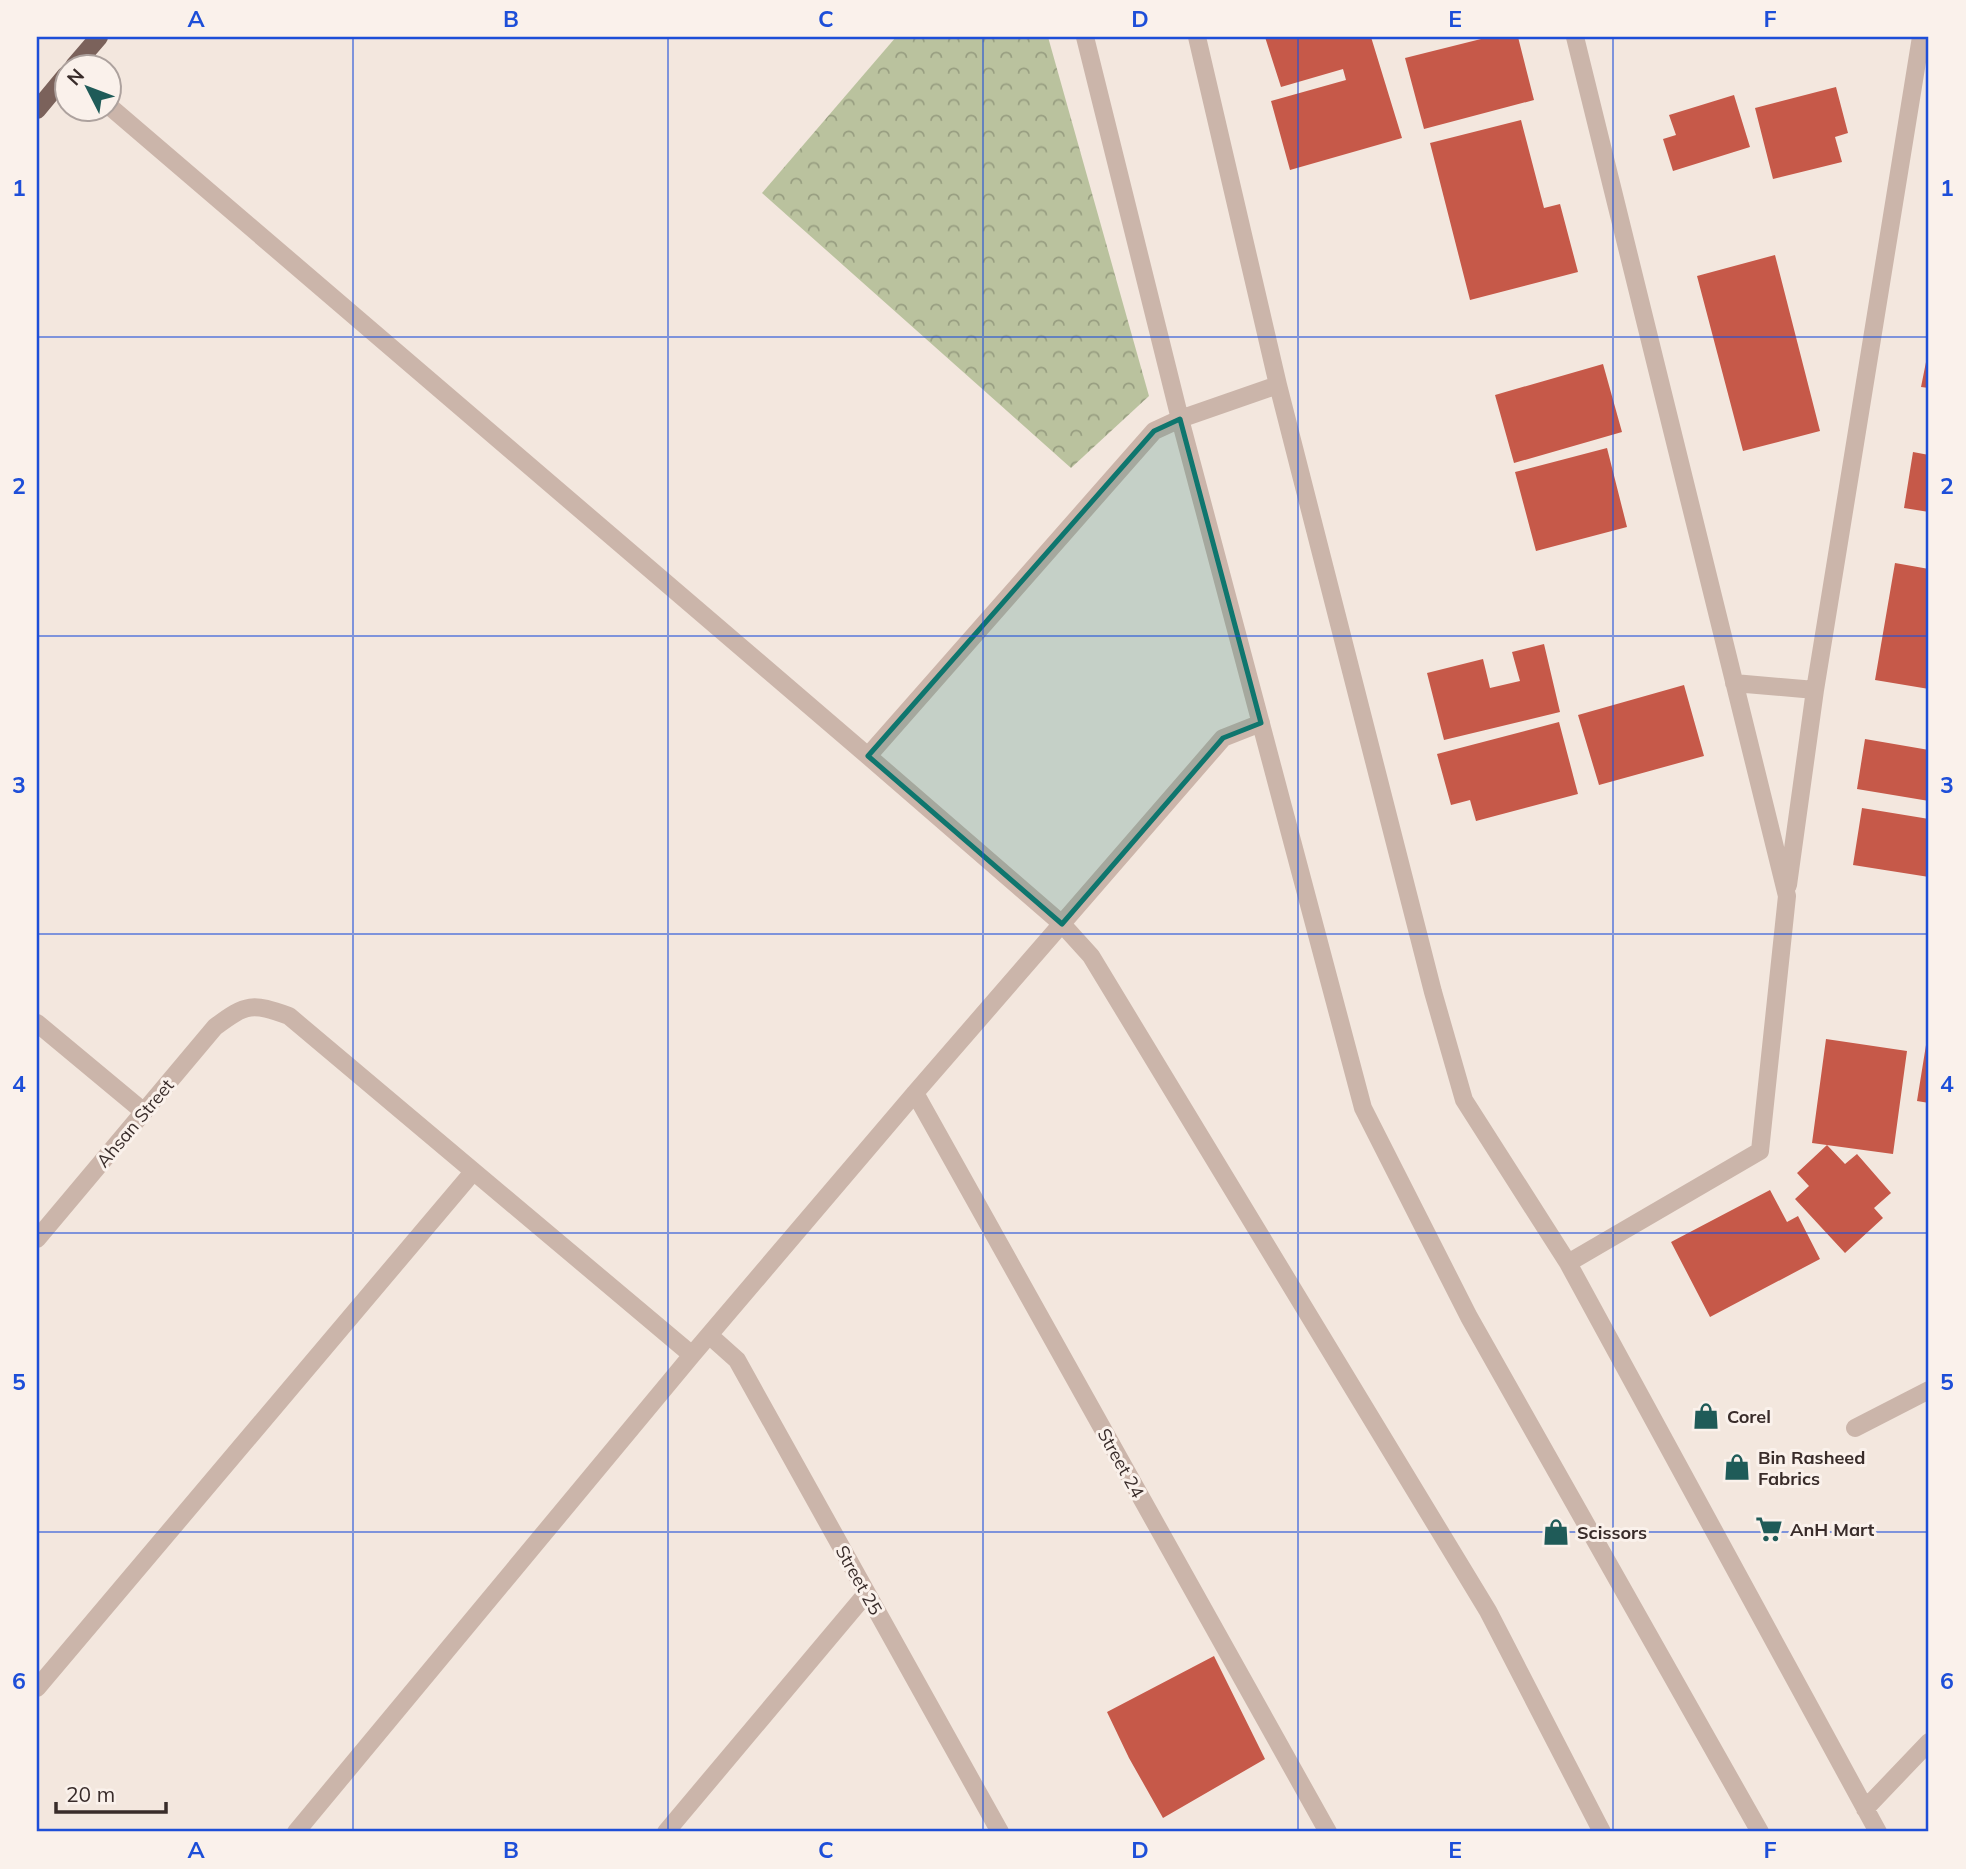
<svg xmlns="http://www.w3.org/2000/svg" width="1966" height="1869" font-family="Mulish,sans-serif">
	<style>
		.forest { fill: url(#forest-crowns) }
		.building { fill: #c65949 }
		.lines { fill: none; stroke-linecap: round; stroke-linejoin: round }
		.minor { stroke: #cbb5aa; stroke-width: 18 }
		.major { stroke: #7b625b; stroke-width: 18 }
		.marked { fill: #0f766e; fill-opacity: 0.2; stroke: #0f766e; stroke-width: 5; stroke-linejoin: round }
		.grid { fill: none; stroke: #1d4ed8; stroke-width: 2; stroke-opacity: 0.55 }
		.labels { text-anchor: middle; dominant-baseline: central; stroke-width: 6; stroke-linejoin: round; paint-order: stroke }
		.street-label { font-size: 18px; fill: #392c2a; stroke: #faf1eb }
		.poi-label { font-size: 18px; font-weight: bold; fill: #392c2a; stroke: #faf1eb; text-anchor: start }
		.neatline { fill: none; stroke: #1d4ed8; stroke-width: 2.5 }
		.grid-label { font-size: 23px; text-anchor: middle; font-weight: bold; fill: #1d4ed8 }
	</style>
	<defs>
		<pattern id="forest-crowns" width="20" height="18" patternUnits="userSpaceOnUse" patternTransform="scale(1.75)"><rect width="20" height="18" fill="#bac29e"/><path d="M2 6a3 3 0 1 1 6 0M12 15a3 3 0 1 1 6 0" fill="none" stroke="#989e81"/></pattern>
	</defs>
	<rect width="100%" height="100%" fill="#f3e7de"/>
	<path class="forest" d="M896,37H1048L1149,396L1071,468L762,193Z"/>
	<path class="building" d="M1265,37H1371L1402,138L1290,170L1271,101L1346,80L1343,69L1281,87Z
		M1489,37H1518L1534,100L1424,129L1405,58Z
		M1836,87L1848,133L1835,137L1842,162L1773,179L1755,108Z
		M1734,95L1750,147L1673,171L1663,139L1676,135L1669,115Z
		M1521,120L1544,208L1560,204L1578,272L1470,300L1430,143Z
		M1775,255L1820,431L1743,451L1697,276Z
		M1928,352H1929V388L1921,387Z
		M1603,364L1622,432L1514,463L1495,395Z
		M1607,448L1627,527L1536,551L1515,472Z
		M1913,452L1929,455V512L1904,508Z
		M1895,563L1929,569V689L1875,680Z
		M1544,644L1560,712L1444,740L1427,673L1483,659L1490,688L1520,681L1512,652Z
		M1684,685L1704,756L1599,785L1578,715Z
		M1559,722L1578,794L1476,821L1470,800L1451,805L1437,754Z
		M1865,739L1929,750V801L1857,789Z
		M1862,808L1929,819V877L1853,865Z
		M1826,1039L1907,1051L1893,1154L1812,1143Z
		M1926,1045H1929V1103L1917,1101Z
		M1827,1145L1845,1164L1857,1154L1891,1193L1874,1208L1883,1218L1845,1253L1795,1199L1809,1186L1797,1173Z
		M1770,1190L1787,1222L1798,1216L1820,1259L1710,1317L1671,1242Z
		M1214,1656L1265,1759L1163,1818L1129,1758L1107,1712Z"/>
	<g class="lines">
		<path class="minor" d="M1085,37L1180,419L1363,1108L1469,1317L1760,1832
			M1197,37L1278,385L1433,992L1464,1100L1568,1263L1878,1832
			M108,105L868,756L1062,924L1091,956L1488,1611L1602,1832
			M1734,683L1815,690L1921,37
			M868,756L1154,431L1180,419L1278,385
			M1788,885L1815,690
			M37,1023L144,1112
			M915,1093L1328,1832
			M37,1239L215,1027C247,1003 252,1003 289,1016L692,1355
			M1568,1263L1760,1151L1787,896L1575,37
			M709,1335L737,1360L1000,1832
			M1855,1428L1929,1390
			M37,1688L473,1172
			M1865,1809L1929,1742
			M296,1832L692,1355L915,1093L1223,738L1261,723
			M666,1832L866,1594"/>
		<path class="major" d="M74,66L99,37
			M37,110L66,75"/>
	</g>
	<path class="marked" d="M1180,419L1261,723L1223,738L1062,924L868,756L1154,431Z"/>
	<path class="grid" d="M353,37V1832M668,37V1832M983,37V1832M1298,37V1832M1613,37V1832M37,337H1929M37,636H1929M37,934H1929M37,1233H1929M37,1532H1929"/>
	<defs>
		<symbol id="shop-bare" viewBox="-9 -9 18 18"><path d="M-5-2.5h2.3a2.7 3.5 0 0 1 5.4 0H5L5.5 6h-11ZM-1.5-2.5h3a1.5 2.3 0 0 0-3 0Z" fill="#1f5b58" stroke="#faf1eb" stroke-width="2.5" paint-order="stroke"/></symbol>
		<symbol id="supermarket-bare" viewBox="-9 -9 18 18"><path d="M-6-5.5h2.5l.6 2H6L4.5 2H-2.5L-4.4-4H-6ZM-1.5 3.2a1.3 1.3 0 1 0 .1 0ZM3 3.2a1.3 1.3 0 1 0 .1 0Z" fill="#1f5b58" stroke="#faf1eb" stroke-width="2.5" paint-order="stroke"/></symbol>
	</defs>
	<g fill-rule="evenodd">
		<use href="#shop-bare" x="1687" y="1397" width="38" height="38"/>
		<use href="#shop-bare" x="1718" y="1448" width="38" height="38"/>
		<use href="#supermarket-bare" x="1750" y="1510" width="38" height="38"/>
		<use href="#shop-bare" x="1537" y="1513" width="38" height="38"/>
	</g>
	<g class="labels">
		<g class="street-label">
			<text transform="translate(135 1123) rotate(-50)">Ahsan Street</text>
			<text transform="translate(1121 1463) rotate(61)">Street 24</text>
			<text transform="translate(859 1580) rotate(61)">Street 25</text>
		</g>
		<g class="poi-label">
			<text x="1727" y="1416">Corel</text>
			<text x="1758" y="1457">Bin Rasheed<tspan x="1758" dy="21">Fabrics</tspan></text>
			<text x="1790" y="1529">AnH Mart</text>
			<text x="1577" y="1532">Scissors</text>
		</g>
	</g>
	<rect width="1966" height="1869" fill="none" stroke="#faf1eb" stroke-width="77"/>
	<g transform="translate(88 88) rotate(312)"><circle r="33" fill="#faf1eb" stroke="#ada29e" stroke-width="2"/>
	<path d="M0-5L12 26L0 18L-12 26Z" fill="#1f5b58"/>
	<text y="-10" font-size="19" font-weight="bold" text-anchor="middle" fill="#392c2a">N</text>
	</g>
	<path d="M56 1802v10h110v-10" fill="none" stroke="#392c2a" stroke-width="3.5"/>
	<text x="66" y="1802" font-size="21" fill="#392c2a" stroke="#faf1eb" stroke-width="5" paint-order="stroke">20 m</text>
	<rect x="38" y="38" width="1889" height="1792" class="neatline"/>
	<g class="grid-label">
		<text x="196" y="27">A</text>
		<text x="511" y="27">B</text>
		<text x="826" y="27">C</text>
		<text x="1140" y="27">D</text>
		<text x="1455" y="27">E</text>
		<text x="1770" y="27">F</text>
		<text x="19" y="196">1</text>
		<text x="1947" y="196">1</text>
		<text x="19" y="494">2</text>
		<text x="1947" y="494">2</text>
		<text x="19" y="793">3</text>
		<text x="1947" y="793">3</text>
		<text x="19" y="1092">4</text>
		<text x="1947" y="1092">4</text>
		<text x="19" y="1390">5</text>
		<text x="1947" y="1390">5</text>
		<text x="19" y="1689">6</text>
		<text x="1947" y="1689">6</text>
		<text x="196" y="1858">A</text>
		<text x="511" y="1858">B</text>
		<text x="826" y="1858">C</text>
		<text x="1140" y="1858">D</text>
		<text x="1455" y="1858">E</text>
		<text x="1770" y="1858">F</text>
	</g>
</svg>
